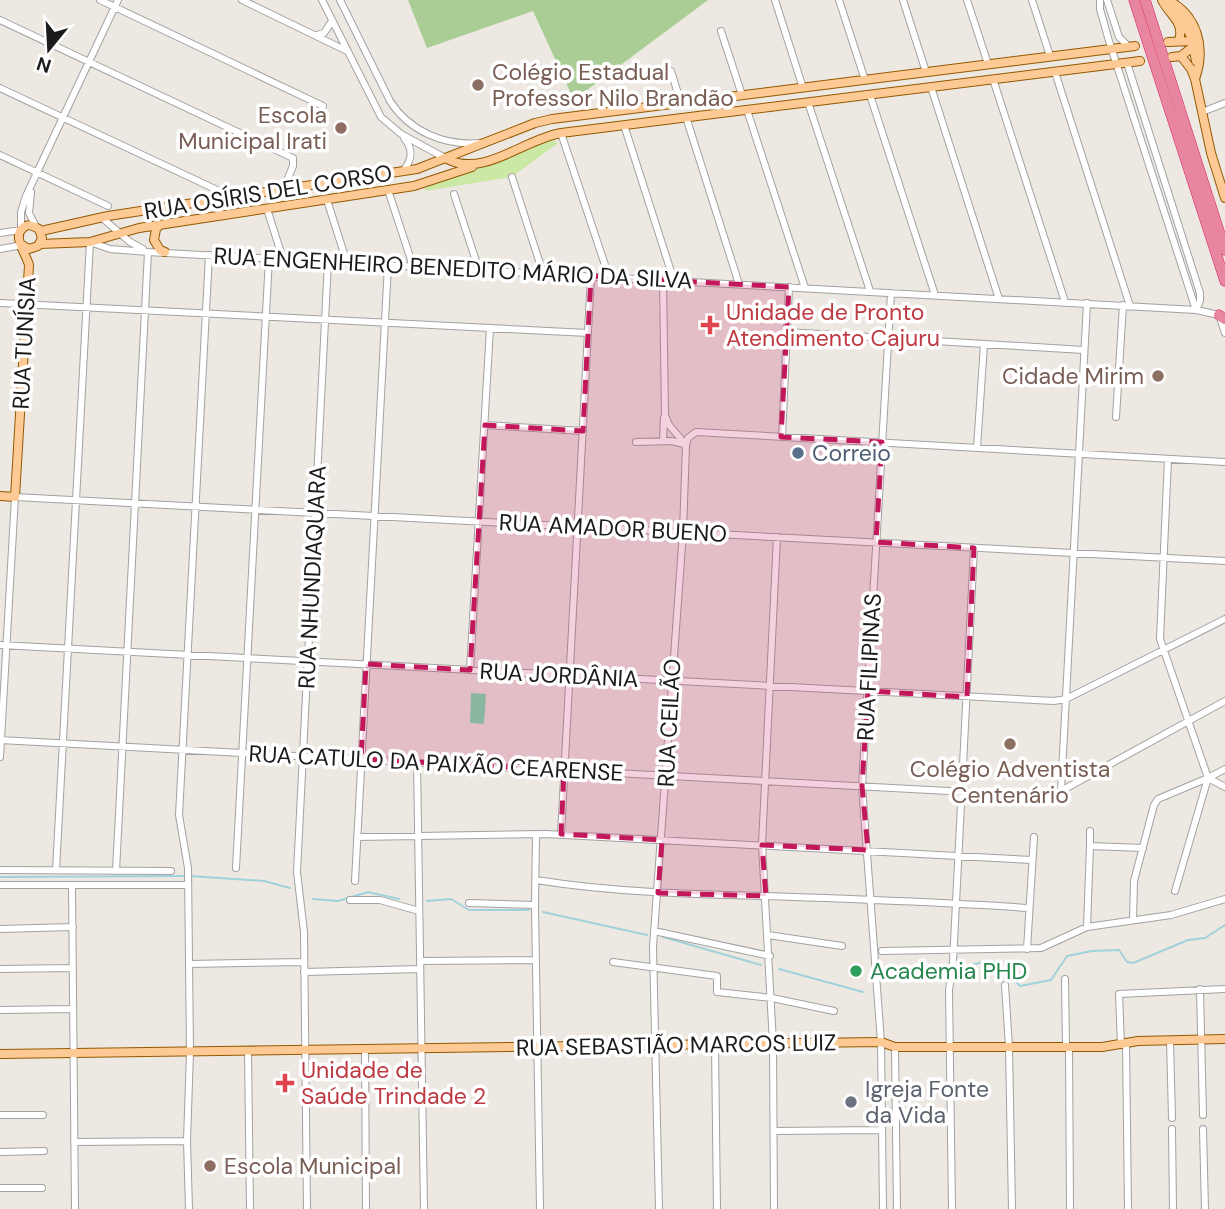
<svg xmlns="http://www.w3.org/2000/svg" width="1225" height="1209" font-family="'DM Sans',sans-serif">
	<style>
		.grass { fill: #cbe9a5 }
		.forest { fill: #a9cd95 }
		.pitch { fill: #7ddeb2 }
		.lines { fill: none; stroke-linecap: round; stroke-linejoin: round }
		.stream { stroke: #a0d2dc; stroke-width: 2 }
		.minor-casing { stroke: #a2a2a2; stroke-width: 8 }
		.major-casing { stroke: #935900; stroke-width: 10 }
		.highway-casing { stroke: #d7216b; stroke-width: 11 }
		.minor { stroke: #fff; stroke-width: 6 }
		.major { stroke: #fdca96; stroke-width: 8 }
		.highway { stroke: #e7869e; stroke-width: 10 }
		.marked { fill: #c2185b; fill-opacity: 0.2; stroke: #c2185b; stroke-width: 5; stroke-dasharray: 14 9; stroke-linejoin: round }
		.education-dot { fill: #8d6e63; stroke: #fff; stroke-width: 2.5 }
		.health-dot { fill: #e0444e; stroke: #fff; stroke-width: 2.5 }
		.service-dot { fill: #5c6f8a; stroke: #fff; stroke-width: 2.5 }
		.leisure-dot { fill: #2e9e5b; stroke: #fff; stroke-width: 2.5 }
		.worship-dot { fill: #6b7280; stroke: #fff; stroke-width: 2.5 }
		.labels { text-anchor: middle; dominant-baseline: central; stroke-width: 7; stroke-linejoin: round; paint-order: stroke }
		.education-label { font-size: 23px; fill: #785e54; stroke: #fff; text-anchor: start }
		.street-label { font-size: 23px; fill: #1b1b1b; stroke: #fff }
		.health-label { font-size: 23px; fill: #be3a42; stroke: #fff; text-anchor: start }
		.service-label { font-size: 23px; fill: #4e5e75; stroke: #fff; text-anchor: start }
		.leisure-label { font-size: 23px; fill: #27864d; stroke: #fff; text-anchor: start }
		.worship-label { font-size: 23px; fill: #5b616d; stroke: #fff; text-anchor: start }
	</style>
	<rect width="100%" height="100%" fill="#ede8e1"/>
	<path class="grass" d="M551,139L558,143L512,177L425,191L424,188Z"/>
	<path class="forest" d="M408,0H708L587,90L578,109L533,11L427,48Z"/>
	<path class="pitch" d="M471,693L486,694L484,724L470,723Z"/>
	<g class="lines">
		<path class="stream" d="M190,876L264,881L290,888
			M0,877L185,876
			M313,899L338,901L368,892L399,899
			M427,901L451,899L469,910H529
			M543,912L647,935
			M663,937L761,965
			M960,968L987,961H995L1020,986L1051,980L1067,956L1092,951L1119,950L1127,962L1133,963L1188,940L1205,938L1225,925
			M779,969L863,992
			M915,981L943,973"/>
		<defs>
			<path id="minor" d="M100,0L323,106
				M242,0L347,51
				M322,0L381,117L401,134L445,158
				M340,0L390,101C409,131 444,146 479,143
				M775,0L803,88
				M839,0L865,80
				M903,0L926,72
				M967,0L988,64
				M1032,0L1050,56
				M1100,0V9L1109,41L1196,310
				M1107,0L1119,37L1129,47
				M0,20L293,158V166L283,190
				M721,31L742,95
				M317,35L324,33L332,21
				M1127,63L1200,293V301L1196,310
				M671,71L681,103
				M1055,72L1130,306
				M993,79L1065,302
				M931,87L999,299
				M0,88L232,197
				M870,95L935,295
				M808,102L870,291
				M747,110L805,288
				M1202,112L1225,103
				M686,117L739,284
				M624,125L674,281
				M561,133L609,277
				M0,155L108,206
				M403,171C412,160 414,150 404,138
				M512,177L543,273
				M388,190L413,266
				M31,192L29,213L36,227
				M454,194L479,270
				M327,200L347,263
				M267,209L283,259
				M101,217L130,242L143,249
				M0,233L21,230V212L26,196L118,0
				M0,249L22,245
				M0,303L588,333
				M787,332L1084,350
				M1116,417L1123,305
				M485,425L583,431
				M782,437L789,287
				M663,441L664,417
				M636,442L672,441L684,444
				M686,445L688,438L696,432L1225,462
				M977,448L984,344
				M1168,459L1160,639L1208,778
				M0,645L1054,701L1066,699L1225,619
				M470,670L490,328
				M0,740L1042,796L1061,791L1225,701
				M0,757L15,497L1225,561
				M417,762L424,1209
				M1208,778L1225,787
				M1061,791L1087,303
				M536,834L535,905L540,1209
				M561,834L591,276
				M357,837L546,834L1032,860
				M1090,846V831
				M236,868L269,258
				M0,870L171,871
				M56,870L90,242L110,249L148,252L1196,310L1219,315L1225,333
				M116,871L148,252
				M536,880C611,892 687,894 764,896C852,899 941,902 1029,908
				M355,881L388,265
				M0,885H188
				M72,885L75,1209
				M1175,891L1208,778L1225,769
				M350,900H380L419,911
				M469,903L535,905
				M1133,920L1134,881L1154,805L1158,799L1208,778
				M1087,927L1090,846L1143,848
				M0,929L73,927
				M654,931L770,956
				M768,935L842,946
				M1027,949L1034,837
				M882,951L1041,948L1087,927L1171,915L1225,899
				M420,961L536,960
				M613,962L717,976V992L772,998L834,1011
				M189,964L304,962
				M0,969L73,968
				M304,972L420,969
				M1065,979L1066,1047
				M1005,985L1009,1047L1012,1209
				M1200,989L1203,1115
				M0,1010L73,1009
				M1170,1040L1172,1118
				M1126,1043L1128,1209
				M715,1044L717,1209
				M1121,1045L1119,994L1225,989
				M895,1047L897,1209
				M1069,1047L1070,1209
				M365,1049L366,1209
				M248,1051L250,1209
				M0,1115H43
				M1172,1129L1173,1209
				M1203,1129L1205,1209
				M774,1131L882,1130
				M74,1142L187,1141
				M0,1152L44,1151
				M0,1188H42
				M189,1209L187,1141L190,1052L188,868L179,815L209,255
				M307,1209L304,932L297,872L328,262
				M659,1209L653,947L683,532L686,445L669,425L665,415L663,280
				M774,1209L773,1043L762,845L777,537
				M883,1209L881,1042L862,786L891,293
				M952,1209L949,990L953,962L974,548"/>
			<path id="major" d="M1162,0C1169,15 1185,22 1179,40
				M1168,0C1198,16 1206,48 1195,79
				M1175,9L1191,36L1196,61
				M1168,42L1193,41
				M1181,56L1191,69L1195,79L1211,153L1225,198
				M1172,57L1181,56L1194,46
				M447,159C484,178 524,139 561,133L1140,61
				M160,225L156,229L154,240L160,250L165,252
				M41,231L108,216L417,169L535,123L552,119L1135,46
				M40,244L90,242L139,228L414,186L472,167
				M0,496L15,497L29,265C26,254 12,236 23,228C28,223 33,226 39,229L42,238L38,246L29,249L22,245
				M0,1054L881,1042L895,1047H1102L1138,1041L1225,1039"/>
			<path id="highway" d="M1134,0L1225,281
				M1145,0L1225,250
				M1219,315L1225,319"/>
		</defs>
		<use href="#minor" class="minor-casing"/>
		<use href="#major" class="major-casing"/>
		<use href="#highway" class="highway-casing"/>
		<use href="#minor" class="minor"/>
		<use href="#major" class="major"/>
		<use href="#highway" class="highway"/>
	</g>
	<path class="marked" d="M591,276L789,287L781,437L882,442L876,542L974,548L967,697L868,691L862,786L868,850L762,845L766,896L658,893L662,840L561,834L564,770L361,759L366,664L470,670L485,425L583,431Z"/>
	<g class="education-dot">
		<circle cx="478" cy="85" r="7"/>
		<circle cx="341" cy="128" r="7"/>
		<circle cx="1158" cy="376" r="7"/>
		<circle cx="1010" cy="744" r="7"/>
		<circle cx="210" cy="1166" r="7"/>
	</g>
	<g class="health-dot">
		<path d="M706.5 314.5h7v7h7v7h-7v7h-7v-7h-7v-7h7z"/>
		<path d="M281.5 1072.5h7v7h7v7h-7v7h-7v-7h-7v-7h7z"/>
	</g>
	<circle class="service-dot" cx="798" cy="453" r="7"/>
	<circle class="leisure-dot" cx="856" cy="971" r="7"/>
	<circle class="worship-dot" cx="851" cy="1102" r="7"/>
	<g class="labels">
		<g class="education-label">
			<text x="492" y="72">Colégio Estadual<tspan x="492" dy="26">Professor Nilo Brandão</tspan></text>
			<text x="327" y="115" text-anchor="end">Escola<tspan x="327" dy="26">Municipal Irati</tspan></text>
			<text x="1144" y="376" text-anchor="end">Cidade Mirim</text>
			<text x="1010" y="769" text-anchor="middle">Colégio Adventista<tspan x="1010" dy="26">Centenário</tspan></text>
			<text x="224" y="1166">Escola Municipal</text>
		</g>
		<g class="street-label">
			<text transform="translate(268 192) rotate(-9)">RUA OSÍRIS DEL CORSO</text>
			<text transform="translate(453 268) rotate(3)">RUA ENGENHEIRO BENEDITO MÁRIO DA SILVA</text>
			<text transform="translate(24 343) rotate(-87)">RUA TUNÍSIA</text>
			<text transform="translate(613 528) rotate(3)">RUA AMADOR BUENO</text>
			<text transform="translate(312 577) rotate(-87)">RUA NHUNDIAQUARA</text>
			<text transform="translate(869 667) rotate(-87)">RUA FILIPINAS</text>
			<text transform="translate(559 675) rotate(3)">RUA JORDÂNIA</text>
			<text transform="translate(669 723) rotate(-87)">RUA CEILÃO</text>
			<text transform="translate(436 763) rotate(3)">RUA CATULO DA PAIXÃO CEARENSE</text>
			<text transform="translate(676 1045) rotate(-1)">RUA SEBASTIÃO MARCOS LUIZ</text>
		</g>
		<g class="health-label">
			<text x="726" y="312">Unidade de Pronto<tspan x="726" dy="26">Atendimento Cajuru</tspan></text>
			<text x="301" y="1070">Unidade de<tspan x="301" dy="26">Saúde Trindade 2</tspan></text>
		</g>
		<g class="service-label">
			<text x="812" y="453">Correio</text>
		</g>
		<g class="leisure-label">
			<text x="870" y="971">Academia PHD</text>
		</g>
		<g class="worship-label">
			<text x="865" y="1089">Igreja Fonte<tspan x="865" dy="26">da Vida</tspan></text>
		</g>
	</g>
	<g transform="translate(49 49) rotate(198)" stroke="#ffffff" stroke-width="5" paint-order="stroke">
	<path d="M0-5L12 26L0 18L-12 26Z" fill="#1b1b1b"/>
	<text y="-10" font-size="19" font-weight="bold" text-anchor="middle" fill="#1b1b1b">N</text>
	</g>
</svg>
